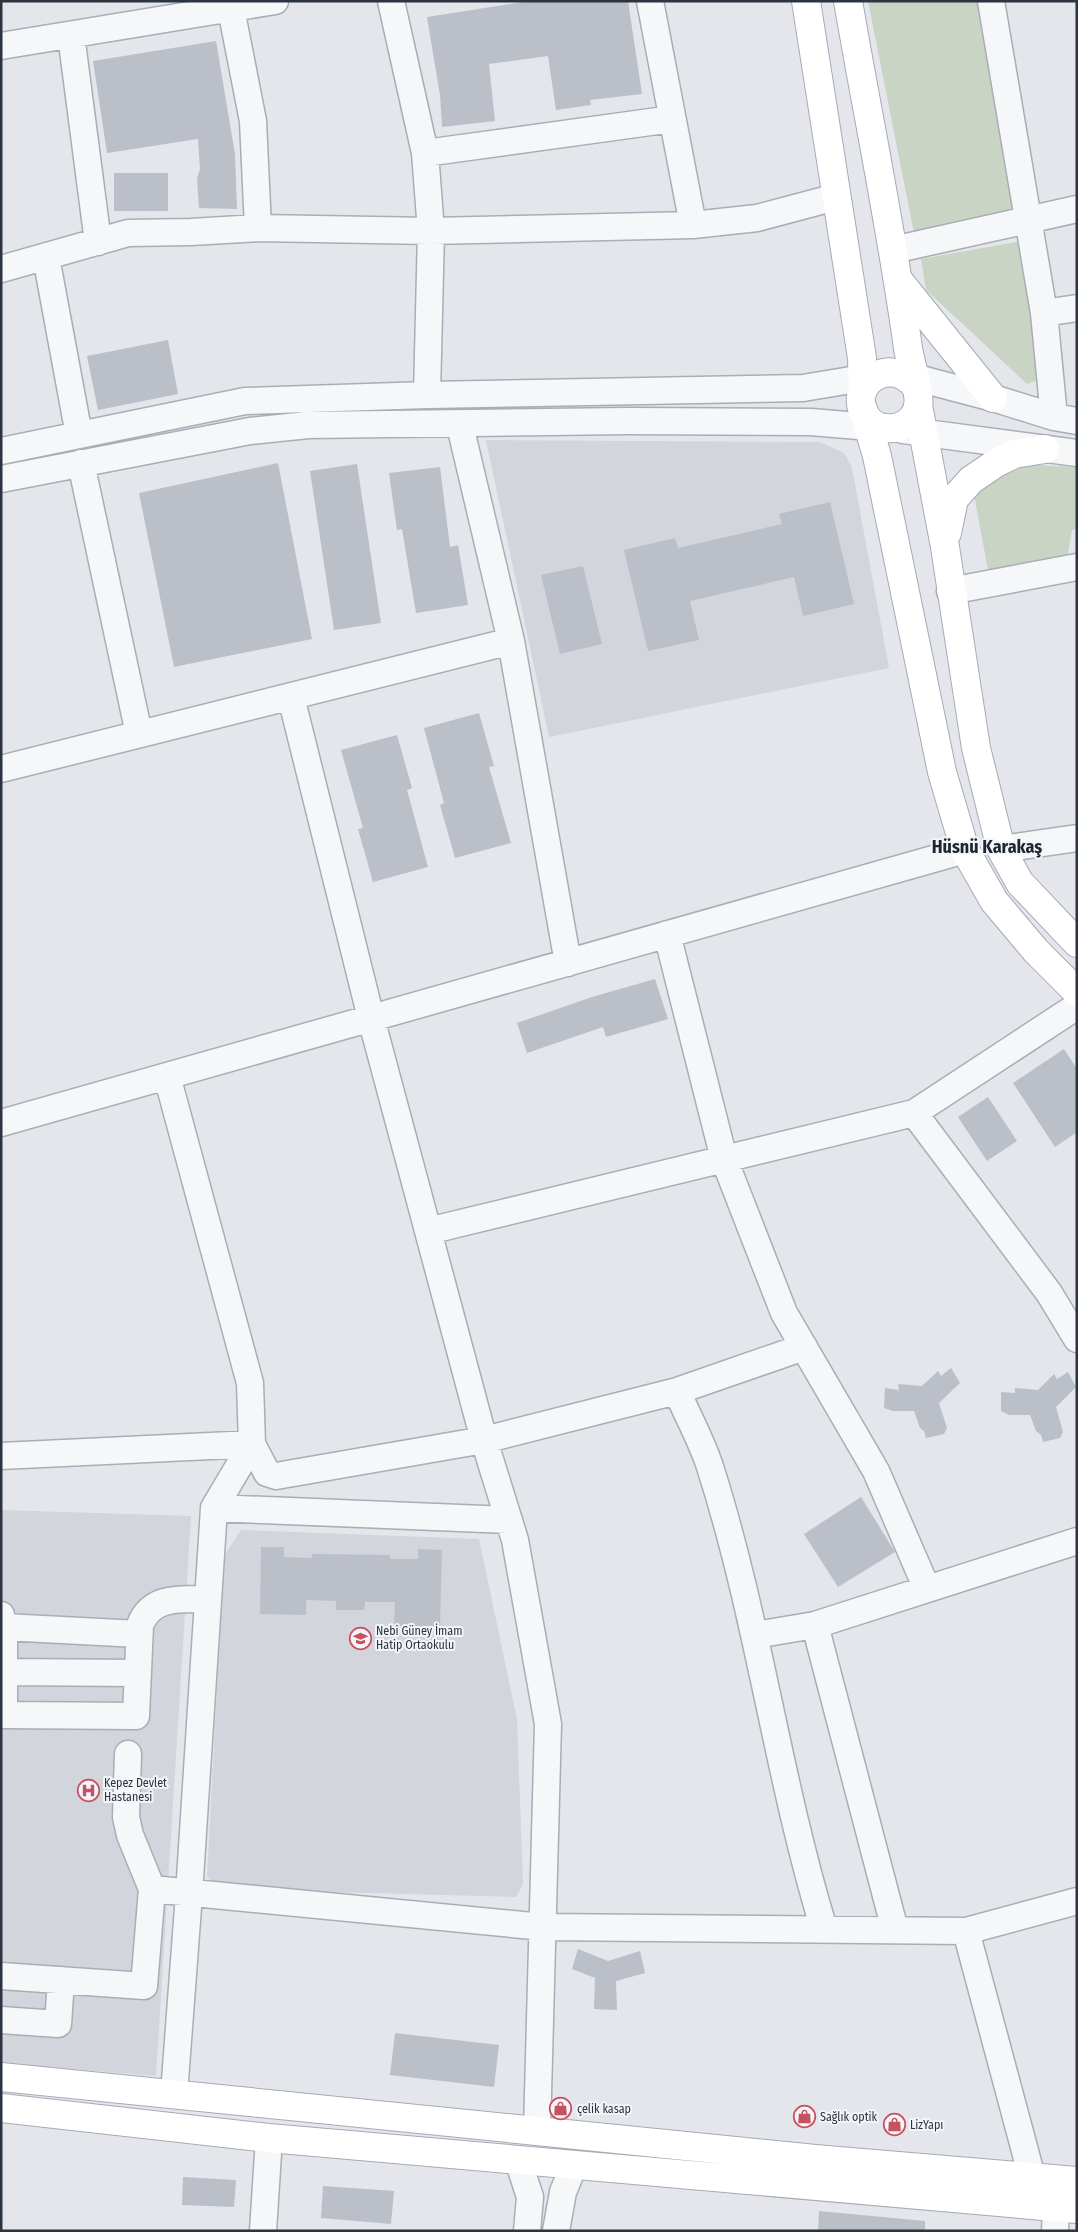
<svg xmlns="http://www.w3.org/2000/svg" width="1078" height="2232" font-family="'Fira Sans Condensed',sans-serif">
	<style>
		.built { fill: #d2d5dc }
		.green { fill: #c9d4c5 }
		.building { fill: #bbbfc7 }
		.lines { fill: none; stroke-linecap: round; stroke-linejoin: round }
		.minor-casing { stroke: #a9adb5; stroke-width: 29 }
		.major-casing { stroke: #a4aab6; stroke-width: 30 }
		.minor { stroke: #f6f7f9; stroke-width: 26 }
		.major { stroke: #fff; stroke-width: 28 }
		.labels { text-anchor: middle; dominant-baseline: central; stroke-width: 4; stroke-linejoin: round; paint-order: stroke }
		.poi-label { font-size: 12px; fill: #2c3442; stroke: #f3f5f8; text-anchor: start }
		.district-label { font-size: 18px; font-weight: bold; fill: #1e2533; stroke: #f3f5f8 }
	</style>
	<rect width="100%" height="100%" fill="#e4e6eb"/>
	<path class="built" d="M486,440L820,442L844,453L852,468L889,668L549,737Z
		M1,1510L191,1516L156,2076L1,2063Z
		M241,1530L479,1539L517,1719L523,1884L516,1897L216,1889L207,1876L224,1556Z"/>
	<path class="green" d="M868,1H980L1019,213L914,233Z
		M1022,241L1043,378L1027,384L926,290L921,259Z
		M1015,464L1077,467V529L1072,530L1066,564L989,575L974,495Z"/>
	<path class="building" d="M530,1H628L642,94L590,100L591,105L556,110L548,56L489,64L495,121L442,127L440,95L427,17Z
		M216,41L235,154L237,209L199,208L197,178L200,169L198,139L107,153L93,61Z
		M114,173H168V211H114Z
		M168,340L178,394L98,410L87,356Z
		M278,463L312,639L174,667L139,493Z
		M357,464L381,623L334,630L310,471Z
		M440,467L450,547L458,545L468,605L416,613L402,529L397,530L389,473Z
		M830,502L854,604L803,616L794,577L690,601L699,640L648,651L624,550L675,538L678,548L782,524L779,514Z
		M583,566L602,644L560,654L541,575Z
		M479,713L494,766L489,767L511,843L455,858L440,805L444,803L424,728Z
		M397,735L412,788L407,790L428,867L373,882L358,829L363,828L341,750Z
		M655,979L668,1019L606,1037L603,1027L527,1053L517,1023L592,997Z
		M1064,1049L1077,1069V1132L1055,1147L1013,1083Z
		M988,1097L1017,1141L987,1161L958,1117Z
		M951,1368L960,1383L939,1403L947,1428L944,1434L926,1438L924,1431L920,1428L914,1411H893L884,1408L885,1388L899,1390L898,1384L922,1386L938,1371L941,1376Z
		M1068,1372L1076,1387L1056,1407L1063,1432L1060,1438L1043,1442L1041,1435L1036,1431L1030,1415H1009L1001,1411V1392L1015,1393V1388L1038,1390L1054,1374L1057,1379Z
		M861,1497L895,1552L838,1587L804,1534Z
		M261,1547H284V1557L312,1558V1554L390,1555V1559H418V1549L442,1550L440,1626H394L395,1602H365L364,1610H336V1601L306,1600V1615L260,1614Z
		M578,1949L608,1961L640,1951L645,1973L616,1981L617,2010L594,2009L595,1978L572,1969Z
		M395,2033L499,2045L494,2087L390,2075Z
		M183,2177L236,2180L234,2207L182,2205Z
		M323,2186L394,2191L391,2224L321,2218Z
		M819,2211L925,2221V2231H818Z"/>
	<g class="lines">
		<defs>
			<path id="minor" d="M391,1L425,153L431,231L427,395
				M650,1L693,225
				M991,1L1044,313L1054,417
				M231,9L253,121L258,228
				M71,35L98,242
				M1,46L275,1
				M425,153L672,119
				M893,250L1077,209
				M46,257L79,435
				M1,269L128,233L191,232L258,228L431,231L693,225L757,218L836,197
				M1044,313L1077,308
				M902,374L993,398L1054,417L1077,421
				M903,430L1077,453
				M462,434L511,641L568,963
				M1,451L245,401L427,395L803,388L875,376
				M81,463L139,734
				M1,479L250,431L308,425L627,421L811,422L882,428
				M950,591L1077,567
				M291,697L371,1018L484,1440L515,1540L548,1724L537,2131
				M1,769L511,641
				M1001,849L1077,838
				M667,934L724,1159L784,1313L876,1471L927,1589
				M167,1076L250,1383L252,1444L214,1508L189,1894L174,2094
				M914,1113L1049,1293L1077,1339
				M1,1123L965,850
				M428,1231L914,1113L1077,1006
				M677,1391C688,1417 703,1443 711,1470C759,1621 778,1779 824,1929
				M1,1456L252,1444L267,1473L276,1476L484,1440L677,1391L804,1347
				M214,1508L509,1520
				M1,1615L4,1627L139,1634
				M815,1625L895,1930
				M4,1627V1715L136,1716L140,1625C151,1596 180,1599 206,1599
				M755,1635L815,1625L1077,1541
				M4,1672L138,1673
				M128,1754L126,1817L130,1835L152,1889
				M966,1931L1032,2177
				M1,1976L144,1986L152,1889L543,1927L966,1931L1077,1901
				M1,2020L58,2024L61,1980
				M518,2160L530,2197L527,2231
				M263,2231L269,2138
				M556,2231L563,2192L574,2165
				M1055,2231L1056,2207"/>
			<path id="major" d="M806,1L862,358L863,390
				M848,1C868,117 892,232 908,348C910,362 921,395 918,407C914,421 901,430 886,428C879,428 872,424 867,418C844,387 890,352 916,387
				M899,281L993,398
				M918,405L945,547L976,748L1001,849L1020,883L1077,943
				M863,409L877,456L942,772L965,850L994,901L1036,951L1077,992
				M947,533L954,499L971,480L996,463L1014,454L1045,449
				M1,2077L815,2159L1077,2181
				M1,2108L269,2138L1077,2209"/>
		</defs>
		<use href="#minor" class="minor-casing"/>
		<use href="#major" class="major-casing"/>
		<use href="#minor" class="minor"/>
		<use href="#major" class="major"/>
	</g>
	<defs>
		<symbol id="school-ring" viewBox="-11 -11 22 22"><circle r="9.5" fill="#f3f5f8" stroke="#c65260" stroke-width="1.5"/><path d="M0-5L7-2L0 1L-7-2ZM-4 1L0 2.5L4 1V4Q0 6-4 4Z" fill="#c65260"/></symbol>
		<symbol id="hospital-ring" viewBox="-11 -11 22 22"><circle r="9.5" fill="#f3f5f8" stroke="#c65260" stroke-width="1.5"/><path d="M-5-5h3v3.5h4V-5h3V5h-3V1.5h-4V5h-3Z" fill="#c65260"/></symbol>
		<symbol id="shop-ring" viewBox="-11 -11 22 22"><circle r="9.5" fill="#f3f5f8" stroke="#c65260" stroke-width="1.5"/><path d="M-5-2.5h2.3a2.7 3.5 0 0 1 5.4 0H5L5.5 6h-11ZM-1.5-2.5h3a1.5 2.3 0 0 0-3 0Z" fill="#c65260"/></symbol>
	</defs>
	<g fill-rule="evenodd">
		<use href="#school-ring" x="348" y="1626" width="25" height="25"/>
		<use href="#hospital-ring" x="76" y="1778" width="25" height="25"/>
		<use href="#shop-ring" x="548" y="2096" width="25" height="25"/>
		<use href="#shop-ring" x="792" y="2104" width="25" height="25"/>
		<use href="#shop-ring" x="882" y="2112" width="25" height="25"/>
	</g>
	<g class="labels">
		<g class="poi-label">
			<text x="376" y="1631">Nebi Güney İmam<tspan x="376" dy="14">Hatip Ortaokulu</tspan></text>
			<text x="104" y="1783">Kepez Devlet<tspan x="104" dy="14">Hastanesi</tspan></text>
			<text x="577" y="2109">çelik kasap</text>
			<text x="820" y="2117">Sağlık optik</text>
			<text x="910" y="2125">LizYapı</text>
		</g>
		<g class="district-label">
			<text x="987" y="847">Hüsnü Karakaş</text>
		</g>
	</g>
	<rect width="1078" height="2232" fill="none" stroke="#2c3442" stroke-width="5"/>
</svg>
